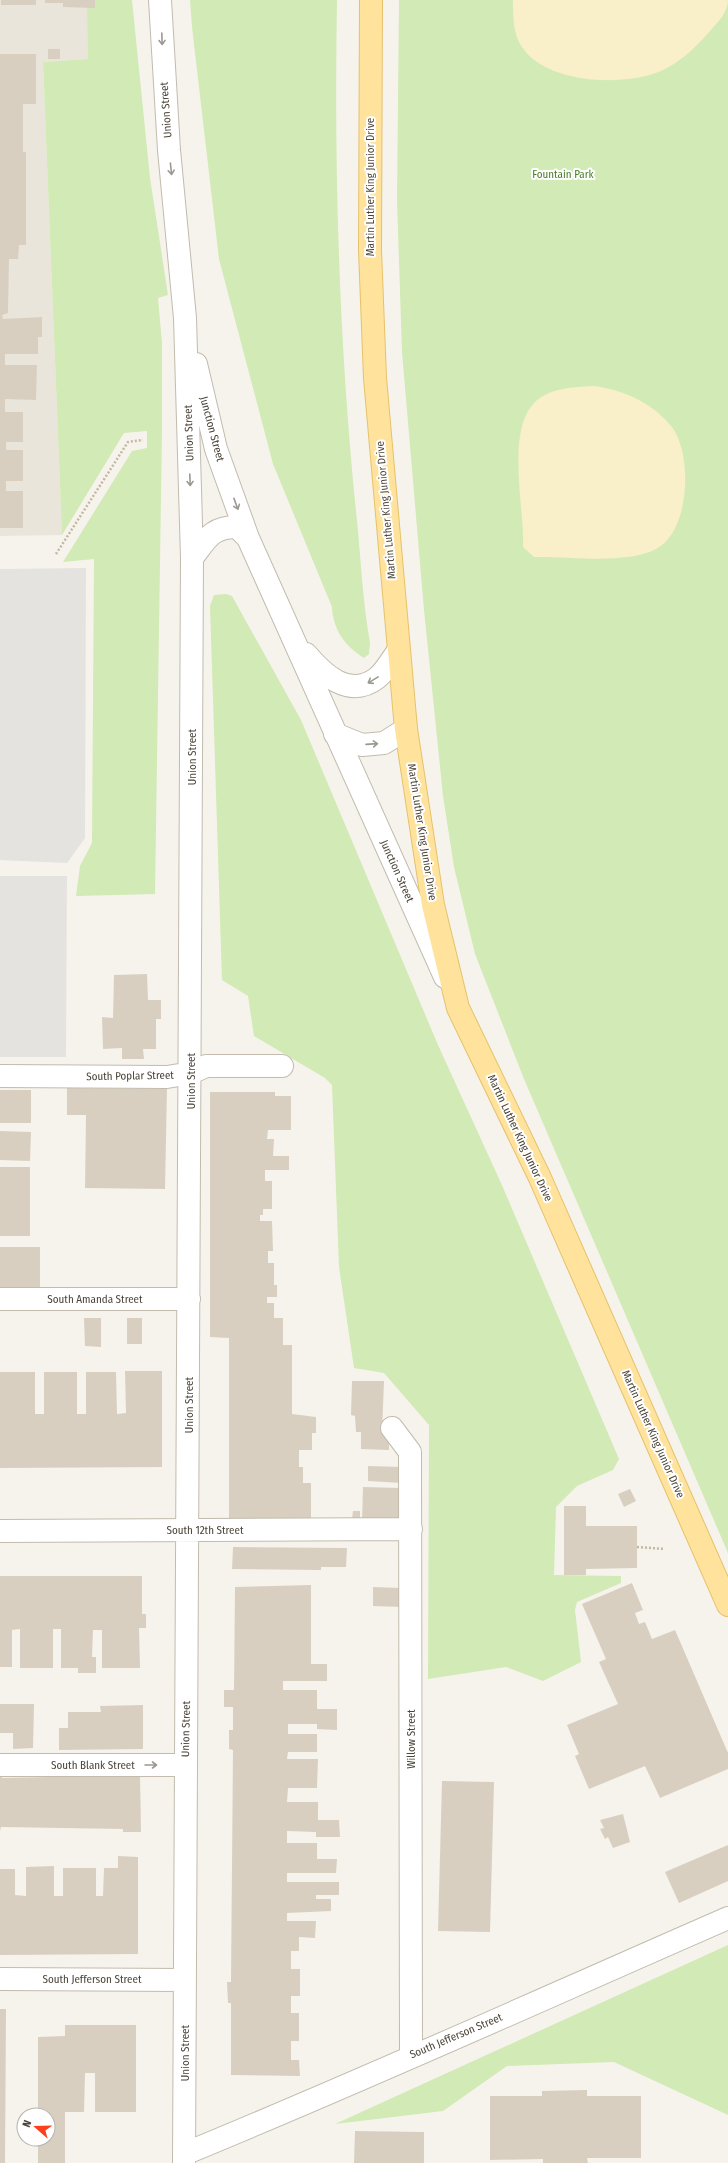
<svg xmlns="http://www.w3.org/2000/svg" width="728" height="2163" font-family="'Fira Sans Condensed',sans-serif">
	<style>
		.residential { fill: #eae5da }
		.green { fill: #d2eab5 }
		.sand { fill: #f9efc9 }
		.parking { fill: #e5e3e0 }
		.building { fill: #d8cfc1 }
		.lines { fill: none; stroke-linecap: round; stroke-linejoin: round }
		.minor-casing { stroke: #c2bbae; stroke-width: 24 }
		.major-casing { stroke: #e6c16a; stroke-width: 24 }
		.path { stroke: #c4b79f; stroke-width: 2.5; stroke-dasharray: 2 2; stroke-linecap: butt }
		.minor { stroke: #fff; stroke-width: 22 }
		.major { stroke: #ffe39c; stroke-width: 22 }
		.oneway { stroke: #9c9892 }
		.labels { text-anchor: middle; dominant-baseline: central; stroke-width: 4; stroke-linejoin: round; paint-order: stroke }
		.street-label { font-size: 11px; fill: #4b4439; stroke: #fff }
		.park-label { font-size: 11px; fill: #4a7f2a; stroke: #fff }
	</style>
	<rect width="100%" height="100%" fill="#f6f3ec"/>
	<path class="residential" d="M0,0H89L88,59L43,62L62,535L0,536Z"/>
	<path class="green" d="M87,0H132L150,178L168,295L158,298L162,343V430L155,894L76,896L80,866L92,843L94,559L63,562L132,451L147,448V431L124,433L62,535L43,62L88,59Z
		M190,0H337C334,174 339,347 357,521C361,562 363,603 370,643L369,654L364,658C345,646 333,630 332,607L273,464L219,259L192,27Z
		M399,0H728V1553L524,1079L475,954L454,867L443,796L424,610L402,352L397,200Z
		M226,594L232,596L301,720L438,1045L501,1183L619,1459L613,1470L577,1486L556,1507L554,1575L621,1576V1583L577,1602L575,1610L581,1662L543,1681L506,1667L428,1679L429,1425L384,1373L354,1368L339,1267L332,1085L325,1078L254,1036L248,996L222,980L210,606L214,595Z
		M728,1945V2115L614,2062L507,2066L443,2111L335,2124Z"/>
	<path class="sand" d="M513,0H728C728,12 718,22 710,31C696,47 681,62 661,71C624,87 546,84 522,47C513,34 513,16 513,0Z
		M594,386C624,390 653,403 672,427C693,455 690,532 656,549C625,565 569,556 534,557L523,547C525,506 502,419 543,396C559,387 577,387 594,386Z"/>
	<path class="parking" d="M86,568L85,838L67,863L0,860V569Z
		M0,876H67L66,1057H0Z"/>
	<path class="building" d="M1,0H36V5H1Z
		M45,0H95V8L63,7V3H45Z
		M48,49H60V59H48Z
		M0,54H36V104H23V152H26V245H19L18,259H9L8,313L2,315L3,319L42,317V337H38V354H5V365H37L36,400L5,399V412H23V442H6V450H23V481H6V491H23V528H0Z
		M147,974L148,1000H161V1019H156V1049H143L144,1059H122V1048L103,1049L102,1017L113,1018L114,975Z
		M67,1088L167,1089L165,1189L85,1188L86,1115H67Z
		M0,1090H31V1123H0Z
		M210,1092H275V1096H291V1130H268L267,1139H274L273,1156H289V1170H265V1181H272V1209H263V1215H260V1221H272L273,1251H268V1263H274V1285H277V1297H267V1303H274V1318H283V1345H292V1414L316,1417V1433H312V1450H299V1467H303V1483H311V1518L229,1519V1338L210,1337Z
		M0,1131L31,1132L30,1161L0,1160Z
		M0,1167H30V1236H0Z
		M0,1247H40V1290H0Z
		M84,1318H101V1347L85,1346Z
		M127,1318H142V1344H127Z
		M125,1371H162V1467L0,1468V1372H35V1414H44V1372H77V1414H86V1372H116L117,1414L126,1413Z
		M352,1381H384L382,1432H389V1450L361,1449V1432H356L355,1416L351,1415Z
		M368,1466L402,1467L401,1483L368,1481Z
		M363,1487L402,1488V1522H362Z
		M630,1489L636,1501L624,1507L618,1494Z
		M564,1506H586V1526H637V1568L586,1569V1575H564Z
		M353,1511H360V1519H352Z
		M233,1547L347,1548L346,1567H321V1570L232,1569Z
		M0,1576H142V1614H146V1628H139L140,1668H102V1630H93L92,1657H96V1673H78V1668H61V1629H53V1668H20V1629L12,1630V1667H0Z
		M632,1583L643,1610L635,1613L639,1624L645,1622L652,1639L675,1630L728,1753V1769L660,1798L645,1766L589,1789L575,1756L579,1754L567,1725L618,1704L599,1662L606,1659L582,1604Z
		M311,1585V1664H327V1681H283V1690H317V1709H337V1730L317,1729V1724H288V1734H317V1752H288L287,1759H318L317,1788H288L287,1802H318V1820H339L340,1837H316V1832L287,1831V1843H317V1859H337L336,1873H287V1882H339V1895H316V1899H331V1911L287,1913V1921H316L315,1938L299,1937V1951H291V1969H300V1996H291V2013H299V2041H291V2060H299L300,2076L231,2075V2003H228L227,1982H231L233,1750L229,1749V1730H233V1707H224V1690H234L235,1587Z
		M373,1587L401,1588V1607L373,1606Z
		M0,1704H34L33,1748L13,1749V1733H0Z
		M143,1705V1749L59,1750V1728H68V1712H101L100,1706Z
		M0,1774H2V1778L140,1775L141,1832H123V1829L1,1827L0,1831Z
		M442,1781L494,1782L490,1932L438,1931Z
		M623,1814L630,1842L613,1848L608,1837L605,1839L600,1829L604,1828L600,1820Z
		M728,1845V1881L679,1903L665,1872Z
		M118,1856L138,1857V1954L0,1955V1869H15V1895L26,1896V1867L54,1866V1896H63V1868H96V1896H103L104,1868H118Z
		M0,2009H6L5,2163H0Z
		M65,2025H136V2112H95V2073H85L84,2112H65V2163H38V2139H48V2115H38V2037L65,2036Z
		M587,2090V2096H641V2158H587L588,2163H543V2159L490,2160V2096H542V2091Z
		M355,2131L424,2132V2163H354Z"/>
	<g class="lines">
		<defs>
			<path id="minor" d="M160,0L169,150L185,318L192,558L184,2163
				M196,364L216,449L248,538
				M192,558C207,539 211,527 237,527L248,538L445,977
				M306,654C324,675 349,699 377,678C385,672 392,659 398,651
				M335,734L362,745L384,743L406,729
				M0,1076L167,1077L191,1073L206,1066H282
				M0,1299H189
				M392,1428L410,1452L411,2056
				M0,1531L411,1529
				M0,1765H186
				M0,1979L185,1980
				M184,2154C367,2079 547,1997 728,1918"/>
			<path id="major" d="M371,0L370,250L375,378L406,729L433,905L458,1008L540,1178L728,1605"/>
		</defs>
		<use href="#minor" class="minor-casing"/>
		<use href="#major" class="major-casing"/>
		<path class="path" d="M56,554L128,442L143,440
			M637,1547L665,1549"/>
		<use href="#minor" class="minor"/>
		<use href="#major" class="major"/>
	</g>
	<defs><path id="oneway-shaft" d="M-6 0H5M1.5-3L5.5 0L1.5 3" fill="none" stroke-width="1.6" stroke-linecap="round" stroke-linejoin="round"/></defs>
	<g class="oneway">
		<use href="#oneway-shaft" transform="translate(162 39) rotate(88)"/>
		<use href="#oneway-shaft" transform="translate(171 169) rotate(84)"/>
		<use href="#oneway-shaft" transform="translate(190 480) rotate(88)"/>
		<use href="#oneway-shaft" transform="translate(236 504) rotate(70)"/>
		<use href="#oneway-shaft" transform="translate(373 680) rotate(149)"/>
		<use href="#oneway-shaft" transform="translate(372 744) rotate(-4)"/>
		<use href="#oneway-shaft" transform="translate(151 1765)"/>
	</g>
	<g class="labels">
		<g class="street-label">
			<text transform="translate(166 110) rotate(-94)">Union Street</text>
			<text transform="translate(370 187) rotate(-90)">Martin Luther King Junior Drive</text>
			<text transform="translate(212 429) rotate(75)">Junction Street</text>
			<text transform="translate(189 433) rotate(-92)">Union Street</text>
			<text transform="translate(386 510) rotate(-95)">Martin Luther King Junior Drive</text>
			<text transform="translate(192 757) rotate(-90)">Union Street</text>
			<text transform="translate(422 832) rotate(81)">Martin Luther King Junior Drive</text>
			<text transform="translate(397 871) rotate(66)">Junction Street</text>
			<text transform="translate(130 1076) rotate(-1)">South Poplar Street</text>
			<text transform="translate(191 1081) rotate(-90)">Union Street</text>
			<text transform="translate(520 1138) rotate(65)">Martin Luther King Junior Drive</text>
			<text x="95" y="1299">South Amanda Street</text>
			<text transform="translate(189 1405) rotate(-90)">Union Street</text>
			<text transform="translate(653 1434) rotate(66)">Martin Luther King Junior Drive</text>
			<text x="205" y="1530">South 12th Street</text>
			<text transform="translate(186 1729) rotate(-89)">Union Street</text>
			<text transform="translate(411 1739) rotate(-90)">Willow Street</text>
			<text x="93" y="1765">South Blank Street</text>
			<text x="92" y="1979">South Jefferson Street</text>
			<text transform="translate(456 2036) rotate(-23)">South Jefferson Street</text>
			<text transform="translate(185 2053) rotate(-90)">Union Street</text>
		</g>
		<g class="park-label">
			<text x="563" y="174">Fountain Park</text>
		</g>
	</g>
	<g transform="translate(36 2127) rotate(290)"><circle r="19" fill="#ffffff" stroke="#b7b4b0"/>
	<path d="M0-3L7 15L0 10L-7 15Z" fill="#fc3f1d"/>
	<text y="-6" font-size="11" font-weight="bold" text-anchor="middle" fill="#4b4439">N</text>
	</g>
</svg>
